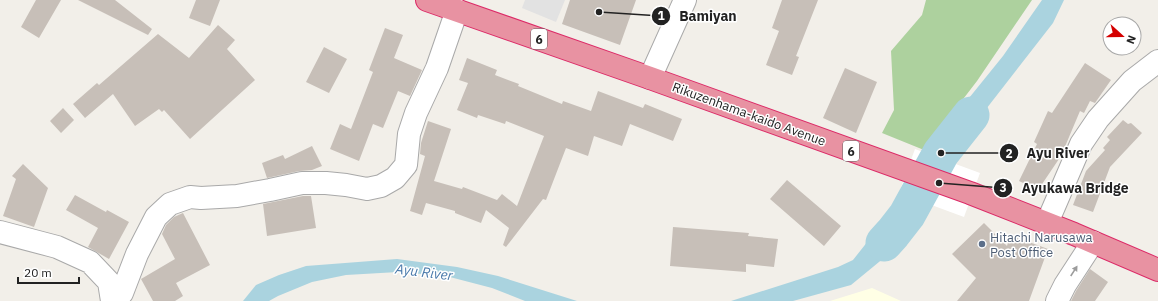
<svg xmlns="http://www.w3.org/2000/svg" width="1158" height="301" font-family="'IBM Plex Sans',sans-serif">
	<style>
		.education { fill: #ffffe5 }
		.forest { fill: #add19e }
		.parking { fill: #e2e2e2 }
		.water { fill: #aad3df }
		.pier { fill: #fff }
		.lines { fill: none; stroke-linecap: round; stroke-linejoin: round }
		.river { stroke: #aad3df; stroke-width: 37 }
		.building { fill: #c7bfb8 }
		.minor-casing { stroke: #a9a9a9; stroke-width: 24 }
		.highway-casing { stroke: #dc2a67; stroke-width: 24 }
		.minor { stroke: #fff; stroke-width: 22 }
		.highway { stroke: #e892a2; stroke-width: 22 }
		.oneway { fill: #9c9c9c }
		.service-dot { fill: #5c6f8a; stroke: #fff; stroke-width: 1.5 }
		.labels { text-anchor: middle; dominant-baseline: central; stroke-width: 3; stroke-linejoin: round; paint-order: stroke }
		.shield { fill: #fff; stroke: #646464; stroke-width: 1 }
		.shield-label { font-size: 12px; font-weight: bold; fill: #222 }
		.street-label { font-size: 13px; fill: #222; stroke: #fff }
		.service-label { font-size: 13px; fill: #4e5e75; stroke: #fff; text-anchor: start }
		.water-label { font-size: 14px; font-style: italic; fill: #4a7aab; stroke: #fff }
		.leader { fill: none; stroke: #222; stroke-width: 1.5 }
		.callout-dot { fill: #222; stroke: #fff; stroke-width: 1.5 }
		.mark-label { font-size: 12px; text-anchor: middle; font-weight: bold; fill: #fff }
		.callout-label { font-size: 14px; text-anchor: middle; font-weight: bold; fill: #222; stroke: #fff; stroke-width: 3; stroke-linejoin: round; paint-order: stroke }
	</style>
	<rect width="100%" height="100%" fill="#f2efe9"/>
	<path class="education" d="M872,288L901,301H830Z"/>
	<path class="forest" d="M926,0H1032L977,81L924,150L882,133L894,110L891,51L922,15Z"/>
	<path class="parking" d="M525,0H565L556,22L522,8Z"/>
	<path class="water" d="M1042,0H1064L1053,23L948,158L927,150L1003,56Z
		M902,198L925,207L907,239L851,285L793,301H731L838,267L853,260Z
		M397,259L457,267L498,276L577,301H525L492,288L446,276L398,272L346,275L312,282L278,296L269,301H243L256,285L279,275L306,266Z"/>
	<path class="pier" d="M915,149L980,173L964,217L899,193Z"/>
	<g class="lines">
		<path class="river" d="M884,243L893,233L907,215L941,153L971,115"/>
	</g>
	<path class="building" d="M36,0H61L39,38L21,27Z
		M78,0H115L152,29L148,35Z
		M196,0H220L210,26L189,18Z
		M570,0H636L620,45L562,24Z
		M782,0H818L796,56L799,57L792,75L766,65L779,31L772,28Z
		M218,25L235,40L227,49L255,80L190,139L164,110L162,112L159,109L135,126L113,94L85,118L73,104L97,83L99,85L158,34L189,58Z
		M385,28L403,35L394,58L422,70L410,96L398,91L383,128L373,124L359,161L330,149L340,124L351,129L373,72L369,70Z
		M324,47L347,59L329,93L306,82Z
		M467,58L497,70L495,75L519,84L518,86L562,104L563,101L591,111L598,91L643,108L645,104L682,119L673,141L630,124L622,146L594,136L588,156L566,148L546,200L543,199L506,247L503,245L509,228L486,210L481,223L455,213V211L426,203L422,215L410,211L425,156L420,154L421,143L428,121L451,129L434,181L462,189L463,187L497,200L502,194L517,206L544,136L506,121L505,124L478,115L477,118L457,110L468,83L459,80Z
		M1085,63L1111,80L1095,103L1090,101L1084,113L1080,111L1061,156L1038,190L1019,181L1037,144L1034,142L1048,111L1052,113Z
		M845,68L877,82L856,133L823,118Z
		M63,108L74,120L61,133L50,121Z
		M1123,120L1128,124L1131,123L1142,133L1110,167L1093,212L1073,205L1086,171L1105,150L1103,148L1110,140L1107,137Z
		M312,146L322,166L312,170L299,171L267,178L262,163L283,155L285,159Z
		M23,164L48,188L34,227L3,216L16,179L12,176Z
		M787,180L841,226L824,246L770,199Z
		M75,195L106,212L107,210L129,222L109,259L88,247L98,228L66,210Z
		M303,196H311L316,228L267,236L263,204Z
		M183,213L210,265L176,283L183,296L175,301H153L141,279L175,259L162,234L166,225L174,217Z
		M984,223L1007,246L1010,235L1048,249L1029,301H957L976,278L952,254Z
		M673,227L749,233L748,236L778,239L774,267L746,264V272L670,266Z
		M1090,269L1108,282L1095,301H1071L1076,291Z"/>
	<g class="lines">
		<defs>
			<path id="minor" d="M650,78L685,0
				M1047,223L1081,144L1098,119L1132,81L1158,61
				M0,232L57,247L90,262L109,282L112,301
				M115,301L122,293L137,254L156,217L170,204L190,197L201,198L237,196L270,190L302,183H326L346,185L367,189L381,186L395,178L406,165L409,134L416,113L437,68L457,10
				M1057,301L1065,285L1093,242"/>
			<path id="highway" d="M427,0L650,78L970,193L1074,234L1158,270"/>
		</defs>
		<use href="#minor" class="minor-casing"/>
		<use href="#highway" class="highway-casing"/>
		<use href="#minor" class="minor"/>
		<use href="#highway" class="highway"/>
	</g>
	<defs><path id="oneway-solid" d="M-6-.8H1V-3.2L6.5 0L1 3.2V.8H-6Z"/></defs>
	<use class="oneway" href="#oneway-solid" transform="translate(1074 271) rotate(-57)"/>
	<circle class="service-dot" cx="982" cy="244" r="4"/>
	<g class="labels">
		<g class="shield">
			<rect x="531" y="29" width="16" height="20" rx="3"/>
			<rect x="843" y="141" width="16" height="20" rx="3"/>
		</g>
		<g class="shield-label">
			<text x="539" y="39">6</text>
			<text x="851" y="151">6</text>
		</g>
		<g class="street-label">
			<text transform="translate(749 114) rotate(20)">Rikuzenhama-kaido Avenue</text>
		</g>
		<g class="service-label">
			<text x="990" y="237">Hitachi Narusawa<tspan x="990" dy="15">Post Office</tspan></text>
		</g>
		<g class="water-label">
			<text transform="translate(424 272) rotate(7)">Ayu River</text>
		</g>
	</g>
	<path class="leader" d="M599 12L661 16M941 153L1009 153M939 183L1003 188"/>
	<g class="callout-dot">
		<circle cx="599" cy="12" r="4"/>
		<circle cx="941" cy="153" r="4"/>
		<circle cx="939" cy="183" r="4"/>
		<circle cx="661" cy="16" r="10"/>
		<circle cx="1009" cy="153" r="10"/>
		<circle cx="1003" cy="188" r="10"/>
	</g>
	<g class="mark-label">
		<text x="661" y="20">1</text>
		<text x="1009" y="158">2</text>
		<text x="1003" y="192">3</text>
	</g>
	<g class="callout-label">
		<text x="708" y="21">Bamiyan</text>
		<text x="1058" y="158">Ayu River</text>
		<text x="1075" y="193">Ayukawa Bridge</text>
	</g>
	<g transform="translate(1122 36) rotate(111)"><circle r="19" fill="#ffffff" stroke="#a7a7a7"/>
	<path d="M0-3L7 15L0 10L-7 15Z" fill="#d40000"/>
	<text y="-6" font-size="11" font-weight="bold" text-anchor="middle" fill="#222222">N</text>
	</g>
	<path d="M18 277v6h61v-6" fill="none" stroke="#222222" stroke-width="2"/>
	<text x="24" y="277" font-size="12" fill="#222222" stroke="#ffffff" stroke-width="3" paint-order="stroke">20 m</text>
</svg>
